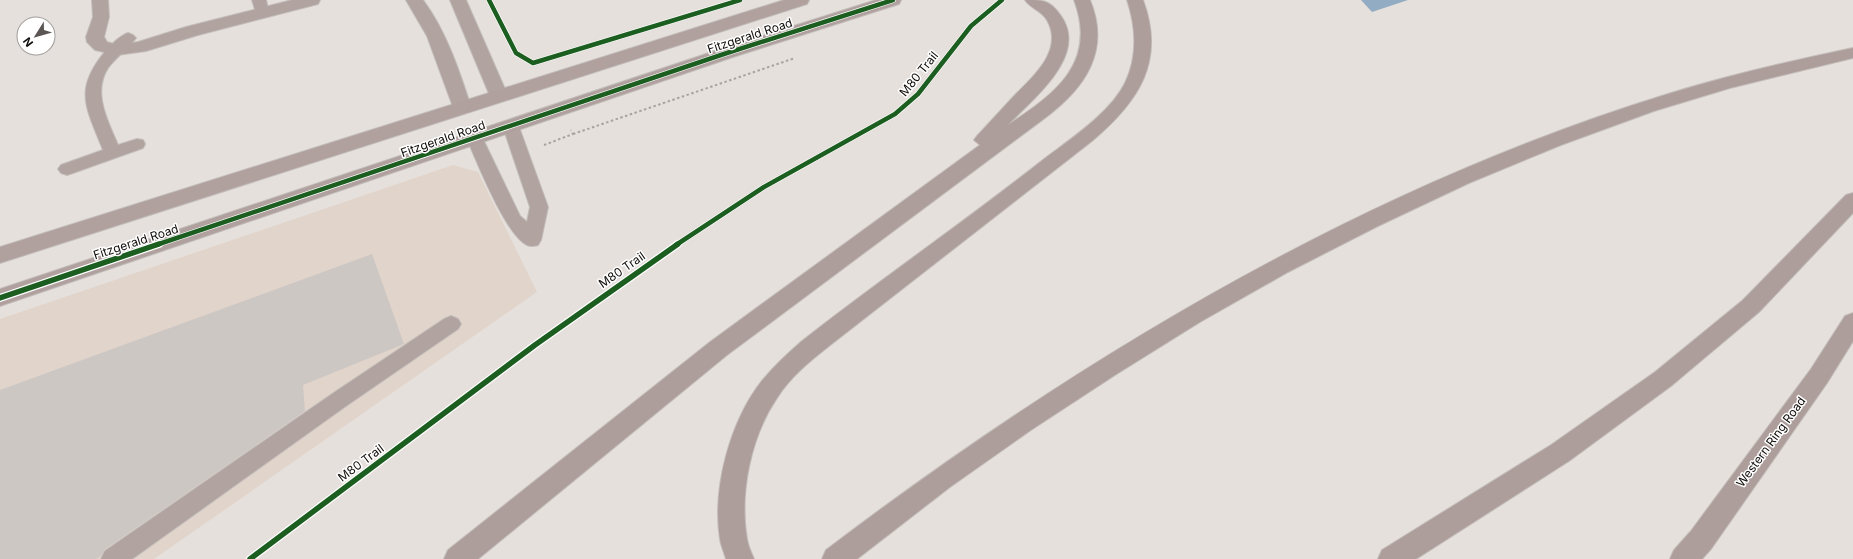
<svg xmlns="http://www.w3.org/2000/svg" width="1853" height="559" viewBox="0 0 1853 559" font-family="Inter,sans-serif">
<rect width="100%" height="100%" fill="#e6e0dc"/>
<path fill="#e1d4cb" d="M453,165L478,172L537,292L154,559H0V319Z"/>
<path fill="#91acc3" d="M1361,0H1408L1372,12Z"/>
<path fill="#cdc7c4" d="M372,254L404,344L303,385L305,411L104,550L101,556L96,559H0V390Z"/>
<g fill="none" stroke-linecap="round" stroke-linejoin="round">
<defs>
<path id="lane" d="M252,0H266L269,13L267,16H257Z
M128,33L133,35L136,38C128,49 116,57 108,68C92,93 108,121 118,145L137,139L143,140L145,144L143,148L73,173L67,175L61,173L58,169L61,165L103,150C87,109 73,91 104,53C110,46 119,36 128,33Z
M511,122L517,123L519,127L548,207L541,240L538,245C534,246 531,247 527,245C506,235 477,162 467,139L469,135L475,134L481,135L520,216L527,222L530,207L503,127L505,123Z
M451,316L458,319L461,324L458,329L346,406L132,559H101L105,551L332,394L444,319Z"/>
<path id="street" d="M92,0H108L109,17L104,37L107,42L117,45L138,42L186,27L292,0H320L318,4L198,35L146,51L117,55L95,50L87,42L86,37L93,17Z
M406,0H423C446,31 459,70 471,107L469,111L462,113L455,111L453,107L427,36Z
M450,0H466L508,96L506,100L499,102L492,100L490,96Z"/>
<path id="secondary" d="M784,0H809L807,4L0,263V247Z
M876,0H901L899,4L733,57L0,306V289L721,49Z"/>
<path id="highway" d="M1025,0C1043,0 1050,0 1061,16C1089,56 1032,99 1008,125C1055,94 1098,63 1074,0H1090C1111,51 1085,88 1045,118L727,355L478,559H444L448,550L710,342L980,145L974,140L977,136C990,122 1002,109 1015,95C1034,76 1064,50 1047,20C1042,11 1030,8 1025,0Z
M1127,0H1143C1166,62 1138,102 1092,141L829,346C810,361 790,377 777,398C751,436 739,493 747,539C748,546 751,552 754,559H726C724,552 721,546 720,539C712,489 730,422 761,382C773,367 787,354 802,341C880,280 961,224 1039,163C1067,141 1109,115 1125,83C1138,56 1136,27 1127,0Z
M1853,48V58L1730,88L1654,111L1561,145L1469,183L1378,226L1288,272L1200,322L1115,375L1031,430L950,487L857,559H822L826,550C1079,358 1362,188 1668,94C1729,75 1791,61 1853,48Z
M1853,193V213L1759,312L1671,386L1569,461L1416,559H1378L1382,550L1551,445L1655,372L1743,300L1846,195Z
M1853,313V341L1827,383L1711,549L1702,559H1670L1674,550L1691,531L1811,369L1845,316Z"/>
</defs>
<use href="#lane" stroke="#c3bebb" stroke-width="2"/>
<use href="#street" stroke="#c3bebb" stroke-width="2"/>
<use href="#secondary" stroke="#c3bebb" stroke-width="2"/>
<use href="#highway" stroke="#c3bebb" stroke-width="2"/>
<path stroke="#aaa1a0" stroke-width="2" stroke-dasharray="2.5 2.5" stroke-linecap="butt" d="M573,134L795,58
M544,145L573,134L571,130"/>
<use href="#lane" fill="#b1a3a0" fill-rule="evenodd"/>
<use href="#street" fill="#b1a3a0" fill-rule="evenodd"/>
<use href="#secondary" fill="#b0a19f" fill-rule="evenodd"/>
<use href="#highway" fill="#ae9e9b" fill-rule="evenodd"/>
<defs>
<path id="cycleway-far1" d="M489,0L516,53L533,63L740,0
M156,245L727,53L893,0
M676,245L764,187L895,114L918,94L971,26L1002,0"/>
<path id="cycleway" d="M0,298L159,244
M250,559L535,345L678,244"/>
</defs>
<use href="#cycleway-far1" stroke="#fff" stroke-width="6"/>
<use href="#cycleway" stroke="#fff" stroke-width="8"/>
<use href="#cycleway-far1" stroke="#1b5e20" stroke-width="4.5"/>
<use href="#cycleway" stroke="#1b5e20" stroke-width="5.5"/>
</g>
<g text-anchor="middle" stroke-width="3" stroke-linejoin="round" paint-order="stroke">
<g font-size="12" fill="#100c09" stroke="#fff">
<text transform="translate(750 36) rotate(-18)" y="4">Fitzgerald Road</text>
<text transform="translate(919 74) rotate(-51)" y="4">M80 Trail</text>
<text transform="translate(443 139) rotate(-19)" y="4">Fitzgerald Road</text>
<text transform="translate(136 242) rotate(-18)" y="4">Fitzgerald Road</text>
<text transform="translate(622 270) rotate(-35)" y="4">M80 Trail</text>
<text transform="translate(1771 442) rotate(-54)" y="4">Western Ring Road</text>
<text transform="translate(361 463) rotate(-37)" y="4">M80 Trail</text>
</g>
</g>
<g transform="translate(36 36) rotate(233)"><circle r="19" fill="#ffffff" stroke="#9f9e9d"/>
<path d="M0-3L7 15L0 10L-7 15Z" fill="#5b5653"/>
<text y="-6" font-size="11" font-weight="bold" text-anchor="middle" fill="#100c09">N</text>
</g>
</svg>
